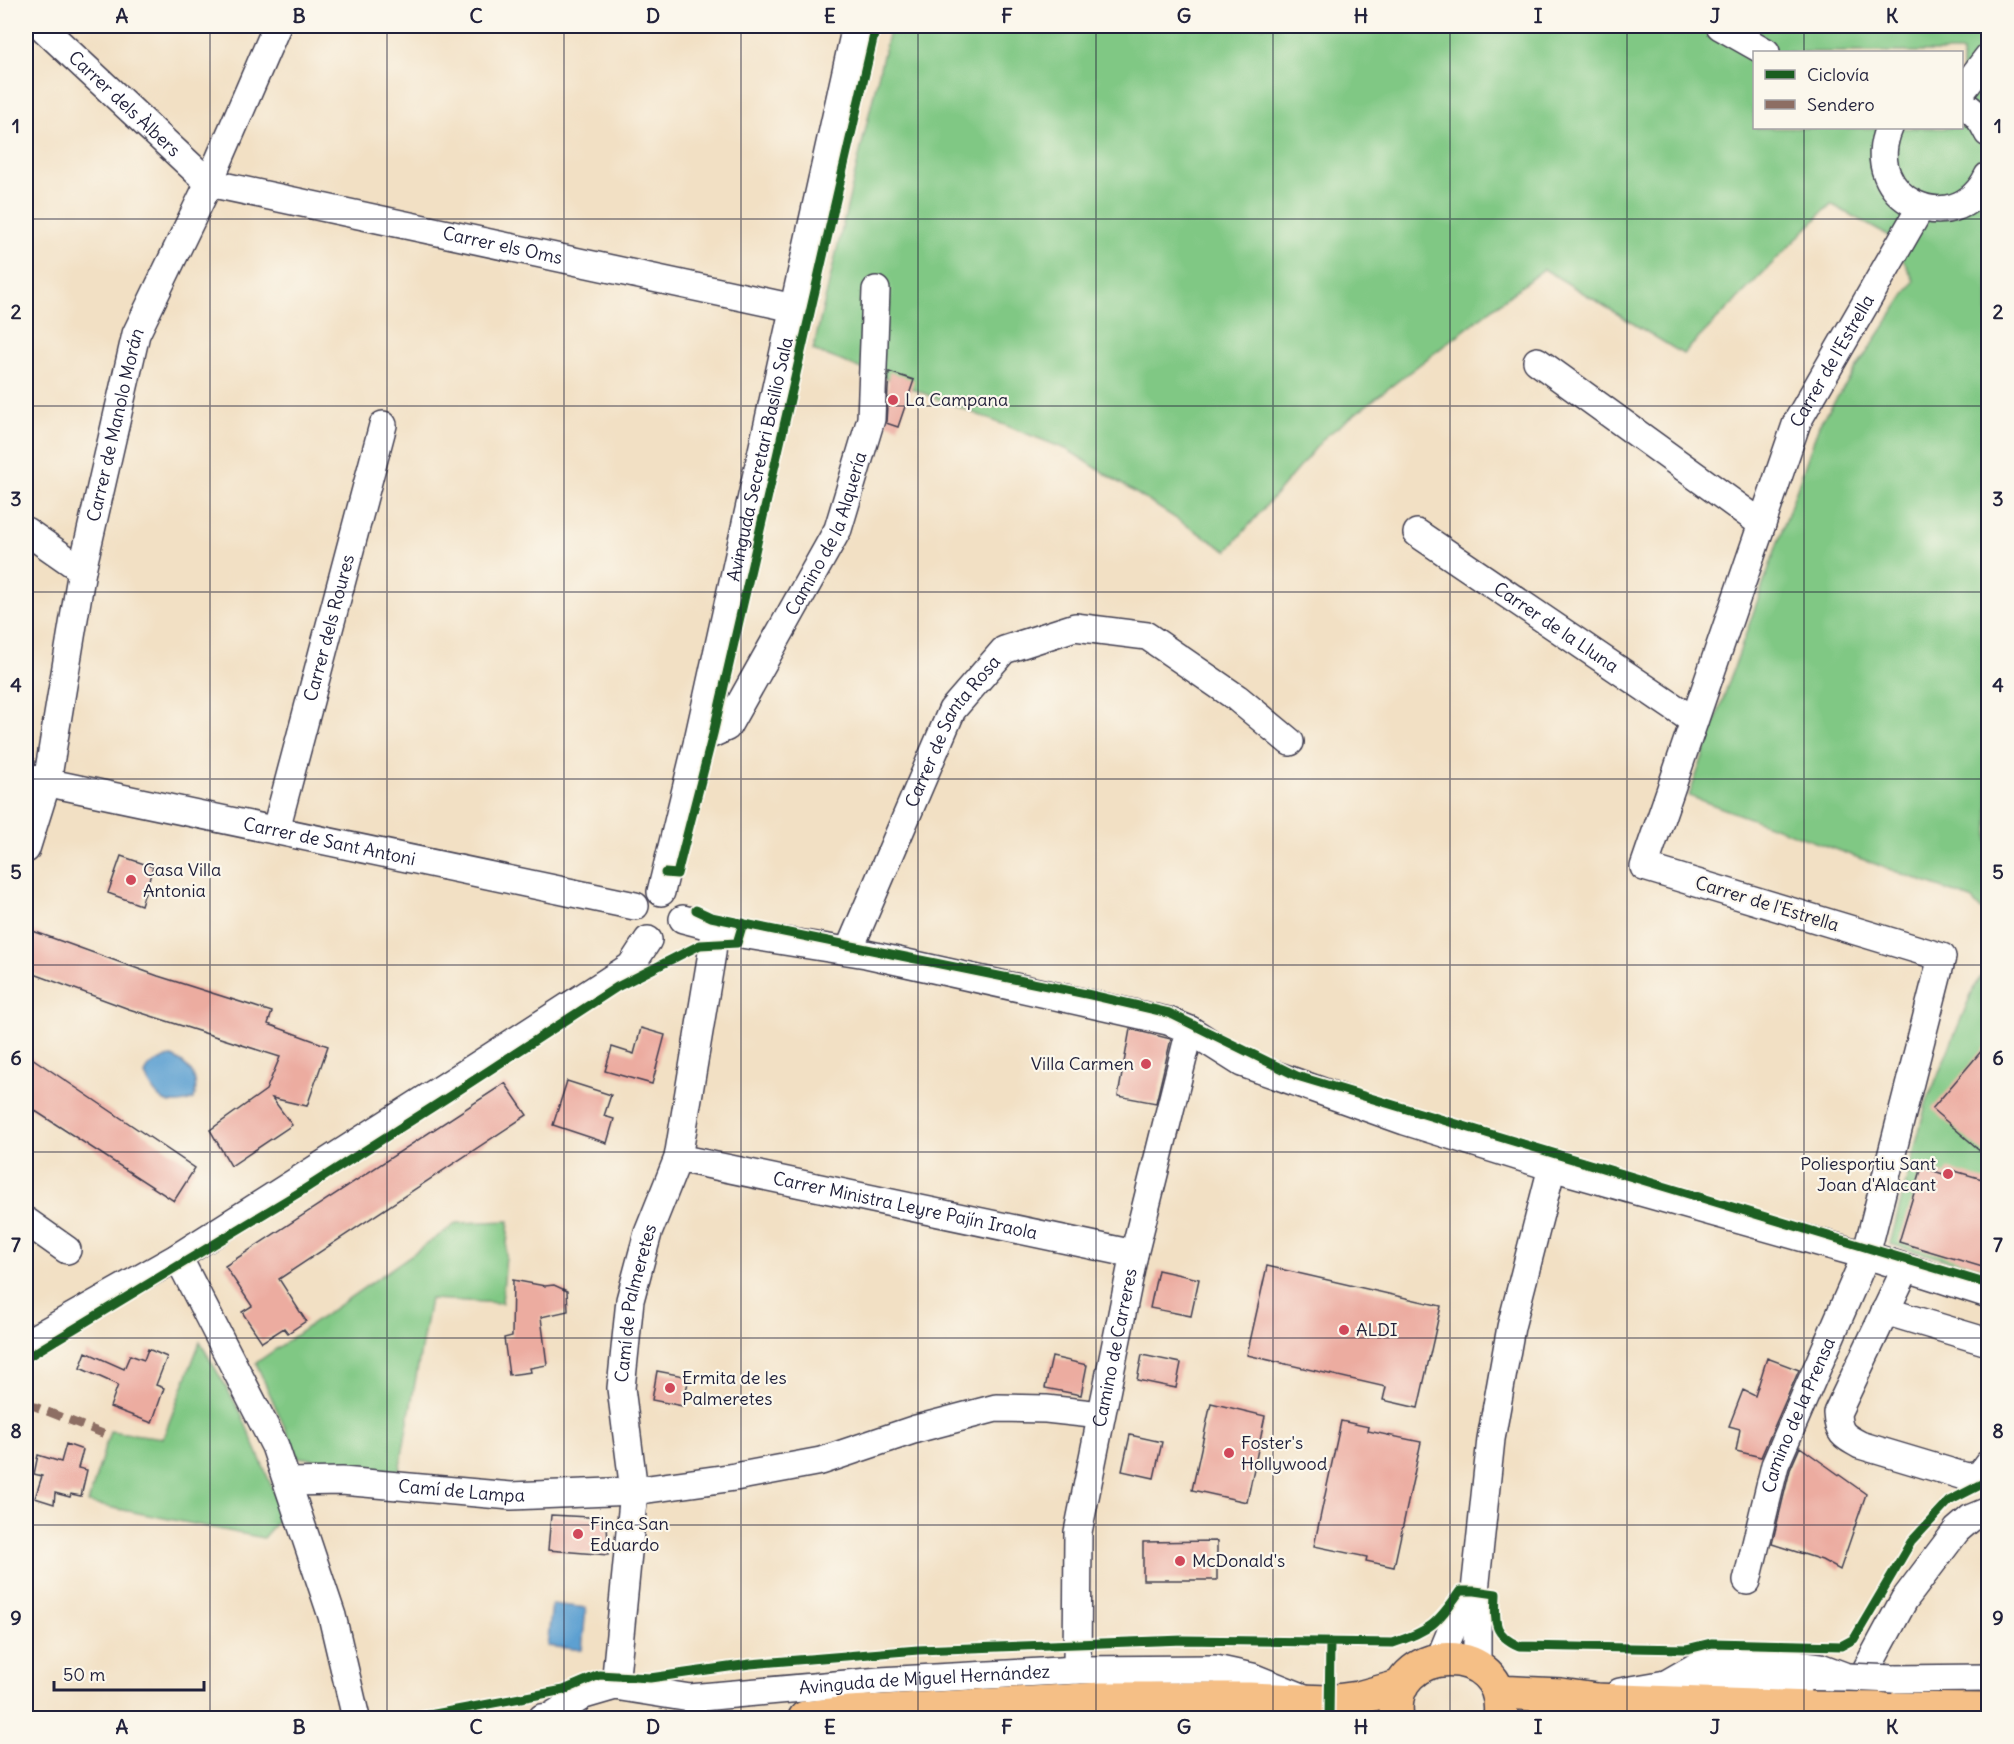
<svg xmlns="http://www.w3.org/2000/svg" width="2014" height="1744" viewBox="0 0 2014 1744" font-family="Delius,sans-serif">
<rect width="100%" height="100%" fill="#fbf7ec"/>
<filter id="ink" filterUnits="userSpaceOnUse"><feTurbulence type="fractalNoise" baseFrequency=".0167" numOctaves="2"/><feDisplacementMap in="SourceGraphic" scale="12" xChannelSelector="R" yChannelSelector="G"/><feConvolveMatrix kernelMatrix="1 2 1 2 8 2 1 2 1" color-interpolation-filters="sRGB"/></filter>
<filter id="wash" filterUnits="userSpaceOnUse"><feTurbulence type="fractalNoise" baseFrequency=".008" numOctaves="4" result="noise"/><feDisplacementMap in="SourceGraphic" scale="24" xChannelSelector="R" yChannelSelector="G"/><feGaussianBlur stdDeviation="1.35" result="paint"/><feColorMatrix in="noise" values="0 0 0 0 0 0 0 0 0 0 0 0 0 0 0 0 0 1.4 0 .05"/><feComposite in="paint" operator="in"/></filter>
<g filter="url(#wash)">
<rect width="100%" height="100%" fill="#f2e0c4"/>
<path fill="#80c884" stroke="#517560" stroke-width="1.5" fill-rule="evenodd" d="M890,26H1988V917L1971,899L1689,796L1819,425L1914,281L1892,238L1831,204L1683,354L1544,269L1325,437L1227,551L1068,450L813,350ZM1754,52H1962V128H1754Z
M1988,968V1272L1890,1244L1926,1104L1975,985Z
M509,1221L502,1303L430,1299L399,1472L298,1457L256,1363L457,1223Z
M200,1342L240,1411L274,1492L282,1516L263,1538L88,1503L110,1431L163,1438Z"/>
<path fill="#5da0d1" stroke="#406186" stroke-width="1.5" d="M172,1057C190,1065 200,1078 194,1099C167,1110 156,1100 145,1075L148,1067L164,1058Z
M552,1604L586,1608L582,1650L547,1646Z"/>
<g id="blocks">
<path fill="#ecaca0" d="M889,372L914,380L898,427L886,423Z
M121,856L153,867L141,905L108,893Z
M30,930L158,976L272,1012L268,1024L328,1046L307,1106L272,1098L292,1125L231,1166L210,1130L266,1090L280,1057L129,1009L26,971V943Z
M641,1028L665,1035L652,1084L605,1071L612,1047L634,1054Z
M1130,1029L1171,1039L1156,1103L1118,1096Z
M1989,1042V1158L1932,1109Z
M26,1054L195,1168L174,1201L26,1105Z
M567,1081L611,1095L604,1116L614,1119L607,1143L553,1125Z
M505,1083L527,1115L279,1279L306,1321L288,1333L284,1328L262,1342L242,1312L252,1306L225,1266Z
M1922,1167L1946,1175L1948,1169L1989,1181V1269L1899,1242Z
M1267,1266L1441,1306L1418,1408L1383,1400L1386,1387L1247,1355Z
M1158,1270L1199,1279L1191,1316L1150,1308Z
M513,1280L545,1286L554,1285L567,1291L568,1311L541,1317L547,1365L530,1368L531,1372L509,1375L504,1338L512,1336Z
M148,1349L167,1357L156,1385L164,1388L152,1423L110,1407L118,1385L80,1368L86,1352L124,1369L130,1355L144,1360Z
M1142,1355L1181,1363L1176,1388L1137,1380Z
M1052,1357L1087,1365L1081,1395L1045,1388Z
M1767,1358L1799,1370L1761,1457L1736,1451L1740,1429L1729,1426L1743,1390L1755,1396Z
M657,1371L689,1377L683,1406L652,1400Z
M1211,1403L1265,1416L1247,1502L1192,1490Z
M1341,1421L1369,1427L1368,1431L1421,1442L1394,1567L1366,1561L1367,1557L1314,1546Z
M1130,1435L1162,1442L1154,1478L1122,1471Z
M66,1444L83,1450L78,1468L87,1470L81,1496L71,1494L70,1497L55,1493L54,1504L35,1498L42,1476L34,1474L38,1455L61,1462Z
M1800,1447L1866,1494L1840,1570L1822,1560L1772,1544L1790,1470Z
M551,1515L607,1518L608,1555L548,1550Z
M1217,1541V1580H1143V1542Z"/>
</g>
</g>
<g filter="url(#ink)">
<use href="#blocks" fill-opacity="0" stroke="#413e50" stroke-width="1.5"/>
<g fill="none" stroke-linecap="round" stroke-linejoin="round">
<defs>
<g id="minor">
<path id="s1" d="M41,26L209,183L794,308"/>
<path d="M1720,26L1766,52"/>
<path d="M1962,91L1988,57"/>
<path d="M1962,104C1974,110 1982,120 1988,133"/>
<path d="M1889,128C1859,199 1955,244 1988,176"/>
<path d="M1537,361L1762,524"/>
<path d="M26,531L82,570"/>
<path id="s2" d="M1417,533L1694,721"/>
<path id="s3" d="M698,740L727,727L838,529L871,419L876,290"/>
<path id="s4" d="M26,778L635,906"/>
<path id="s5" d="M276,829L383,425"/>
<path id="s6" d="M26,849L47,782L82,570L136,334L209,183L277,26"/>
<path id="s7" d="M661,892L698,740L856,26"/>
<path d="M683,919L741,934L866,954L1168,1021L1190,1030L1242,1063L1405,1121L1552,1167L1879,1259L1988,1294"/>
<path id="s8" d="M849,950L952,710L1004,650L1075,627L1147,636L1237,698L1290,742"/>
<path id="s9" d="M678,1158L1134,1254"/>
<path d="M26,1221L67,1250"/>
<path d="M178,1257L275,1446L332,1616L356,1718"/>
<path d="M1906,1268L1837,1413C1838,1433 1843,1436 1860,1445L1967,1477L1980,1475L1988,1464"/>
<path d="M1885,1311L1988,1342"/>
<path d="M26,1343L178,1257L446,1086L631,966L648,940"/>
<path id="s10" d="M288,1482L342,1481L511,1496L634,1491L735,1477L821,1461L916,1429L996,1408L1046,1409L1101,1415"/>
<path id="s11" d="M1747,1581L1775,1465L1866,1255L1942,957L1644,867L1797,422L1921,207"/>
<path d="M1440,1658L1457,1617L1475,1591"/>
<path d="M1477,1666V1609L1475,1591L1491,1439L1511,1327L1552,1167"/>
<path id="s12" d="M1077,1670L1078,1532L1134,1254L1190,1030"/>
<path d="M1893,1679L1988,1678"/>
<path d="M1666,1684L1699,1665L1729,1661L1778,1662L1820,1667L1847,1677"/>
<path id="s13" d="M615,1686L634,1491L621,1388L630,1300L648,1233L678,1158L712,953L714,929"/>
<path d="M1620,1692L1666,1684L1795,1687L1814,1685L1848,1677"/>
<path d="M1852,1696L1904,1600L1957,1530L1971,1518L1988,1511"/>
<path id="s14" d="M542,1718L550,1717L584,1695L615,1686L690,1698L880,1681L1077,1670L1215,1669L1252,1677L1302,1697"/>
</g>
<path id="major" d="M1498,1692L1561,1695L1596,1700L1810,1708
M1879,1709L1988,1710
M805,1718L850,1713L1102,1699H1249L1328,1702L1358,1698L1402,1686
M1397,1718C1385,1642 1510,1638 1500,1718"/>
</defs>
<use href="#minor" stroke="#413e50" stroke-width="30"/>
<use href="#major" stroke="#413e50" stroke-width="36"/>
<use href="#minor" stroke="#fff" stroke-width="27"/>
<use href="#major" stroke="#f5bf86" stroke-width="33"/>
<defs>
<path id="minor-bridge" d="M1848,1677L1893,1679"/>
<path id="major-bridge" d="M1810,1708L1879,1709"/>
</defs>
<use href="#minor-bridge" stroke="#413e50" stroke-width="30" stroke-linecap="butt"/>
<use href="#major-bridge" stroke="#413e50" stroke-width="36" stroke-linecap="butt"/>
<use href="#minor-bridge" stroke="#fff" stroke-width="27"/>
<use href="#major-bridge" stroke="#f5bf86" stroke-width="33"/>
<path stroke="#8d6e63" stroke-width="8" stroke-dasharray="15 8" stroke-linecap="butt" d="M26,1403L104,1434"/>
<defs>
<path id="cycleway" d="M665,873L677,874L713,734L876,26
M696,910L711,917L1091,995L1169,1013L1297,1076L1988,1284
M26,1358L300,1192L456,1092L617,987L700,945L737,943L743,923
M413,1718L564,1690L599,1675L650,1678L750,1664L918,1650L1183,1640L1393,1643C1430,1631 1438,1623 1460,1591H1475L1496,1594C1495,1621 1492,1634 1519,1646L1687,1649L1712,1643L1841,1646L1854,1639L1911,1542L1949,1501L1988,1481
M1329,1718L1330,1642"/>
</defs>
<use href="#cycleway" stroke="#fbf7ec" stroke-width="13"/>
<use href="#cycleway" stroke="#1b5e20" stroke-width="9"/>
</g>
</g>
<path fill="none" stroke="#22223b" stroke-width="1.5" stroke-opacity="0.55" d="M210,26V1718M387,26V1718M564,26V1718M741,26V1718M918,26V1718M1096,26V1718M1273,26V1718M1450,26V1718M1627,26V1718M1804,26V52M1804,128V1718M26,219H1988M26,406H1988M26,592H1988M26,779H1988M26,965H1988M26,1152H1988M26,1338H1988M26,1525H1988"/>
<g fill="#d1495b" stroke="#fbf7ec" stroke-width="2">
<circle cx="893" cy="400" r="6"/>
<circle cx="131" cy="880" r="6"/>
<circle cx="1146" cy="1064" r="6"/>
<circle cx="1948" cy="1174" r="6"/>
<circle cx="1344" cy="1330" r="6"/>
<circle cx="670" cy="1388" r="6"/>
<circle cx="1229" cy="1453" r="6"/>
<circle cx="578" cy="1534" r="6"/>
<circle cx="1180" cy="1561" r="6"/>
</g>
<g text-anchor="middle" stroke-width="4.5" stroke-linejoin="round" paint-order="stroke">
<g font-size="18" fill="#22223b" stroke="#fbf7ec">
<text dy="6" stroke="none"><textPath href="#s1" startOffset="114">Carrer dels Àlbers</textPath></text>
<text dy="6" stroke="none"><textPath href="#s1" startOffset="530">Carrer els Oms</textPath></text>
<text dy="6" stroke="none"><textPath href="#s11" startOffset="1508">Carrer de l'Estrella</textPath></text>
<text dy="6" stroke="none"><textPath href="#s6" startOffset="434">Carrer de Manolo Morán</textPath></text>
<text dy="6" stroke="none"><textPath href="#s7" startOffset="444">Avinguda Secretari Basilio Sala</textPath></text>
<text dy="6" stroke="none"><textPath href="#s3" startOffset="250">Camino de la Alquería</textPath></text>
<text dy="6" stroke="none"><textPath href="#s5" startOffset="208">Carrer dels Roures</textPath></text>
<text dy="6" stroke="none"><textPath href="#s2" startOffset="168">Carrer de la Lluna</textPath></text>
<text dy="6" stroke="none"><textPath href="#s8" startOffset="243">Carrer de Santa Rosa</textPath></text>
<text dy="6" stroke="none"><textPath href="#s4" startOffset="310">Carrer de Sant Antoni</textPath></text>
<text transform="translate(1767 904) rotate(17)" y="6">Carrer de l'Estrella</text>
<text dy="6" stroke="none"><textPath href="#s9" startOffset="232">Carrer Ministra Leyre Pajín Iraola</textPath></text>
<text dy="6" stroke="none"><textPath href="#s13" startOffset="386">Camí de Palmeretes</textPath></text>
<text dy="6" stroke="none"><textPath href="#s12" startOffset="326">Camino de Carreres</textPath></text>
<text dy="6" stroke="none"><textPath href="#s11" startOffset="174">Camino de la Prensa</textPath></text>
<text dy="6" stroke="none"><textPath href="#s10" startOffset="174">Camí de Lampa</textPath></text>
<text dy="6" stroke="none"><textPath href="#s14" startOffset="392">Avinguda de Miguel Hernández</textPath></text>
</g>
<g font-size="18" fill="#22223b" stroke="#fbf7ec" text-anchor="start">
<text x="905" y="406">La Campana</text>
<text x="143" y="876">Casa Villa<tspan x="143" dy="21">Antonia</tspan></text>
<text x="1134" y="1070" text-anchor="end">Villa Carmen</text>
<text x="1936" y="1170" text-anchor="end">Poliesportiu Sant<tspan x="1936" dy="21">Joan d'Alacant</tspan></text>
<text x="1356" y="1336">ALDI</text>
<text x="682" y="1384">Ermita de les<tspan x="682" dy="21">Palmeretes</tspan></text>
<text x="1241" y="1449">Foster's<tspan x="1241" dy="21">Hollywood</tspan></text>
<text x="590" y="1530">Finca San<tspan x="590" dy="21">Eduardo</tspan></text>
<text x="1192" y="1567">McDonald's</text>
</g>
</g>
<rect width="2014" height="1744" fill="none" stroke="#fbf7ec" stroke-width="66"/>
<rect x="1753" y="51" width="210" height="78" fill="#fbf7ec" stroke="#a4a2a5" stroke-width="1.5"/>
<rect x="1765" y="70" width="30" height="9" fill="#1b5e20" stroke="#a4a2a5" stroke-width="1.5"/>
<text x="1807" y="81" font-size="18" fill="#22223b">Ciclovía</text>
<rect x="1765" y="100" width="30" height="9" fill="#8d6e63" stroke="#a4a2a5" stroke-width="1.5"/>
<text x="1807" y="111" font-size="18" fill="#22223b">Sendero</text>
<path d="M54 1681v9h150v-9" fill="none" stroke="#22223b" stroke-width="3"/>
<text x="63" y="1681" font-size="18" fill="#22223b" stroke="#fbf7ec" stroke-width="4.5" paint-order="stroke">50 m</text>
<rect x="33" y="33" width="1948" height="1678" fill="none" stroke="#22223b" stroke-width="2"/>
<g font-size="20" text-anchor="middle" font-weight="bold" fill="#22223b">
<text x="122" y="23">A</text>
<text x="299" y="23">B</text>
<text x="476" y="23">C</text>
<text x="653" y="23">D</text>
<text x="830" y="23">E</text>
<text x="1007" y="23">F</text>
<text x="1184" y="23">G</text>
<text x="1361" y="23">H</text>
<text x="1538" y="23">I</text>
<text x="1715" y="23">J</text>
<text x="1892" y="23">K</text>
<text x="16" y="133">1</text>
<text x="1998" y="133">1</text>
<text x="16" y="319">2</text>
<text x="1998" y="319">2</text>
<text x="16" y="506">3</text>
<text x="1998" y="506">3</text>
<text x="16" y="692">4</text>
<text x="1998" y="692">4</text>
<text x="16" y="879">5</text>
<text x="1998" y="879">5</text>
<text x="16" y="1065">6</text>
<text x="1998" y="1065">6</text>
<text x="16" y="1252">7</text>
<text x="1998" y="1252">7</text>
<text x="16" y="1438">8</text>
<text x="1998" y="1438">8</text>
<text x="16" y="1625">9</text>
<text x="1998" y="1625">9</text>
<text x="122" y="1734">A</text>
<text x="299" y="1734">B</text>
<text x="476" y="1734">C</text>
<text x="653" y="1734">D</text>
<text x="830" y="1734">E</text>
<text x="1007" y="1734">F</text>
<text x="1184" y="1734">G</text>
<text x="1361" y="1734">H</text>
<text x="1538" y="1734">I</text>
<text x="1715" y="1734">J</text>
<text x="1892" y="1734">K</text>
</g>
</svg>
